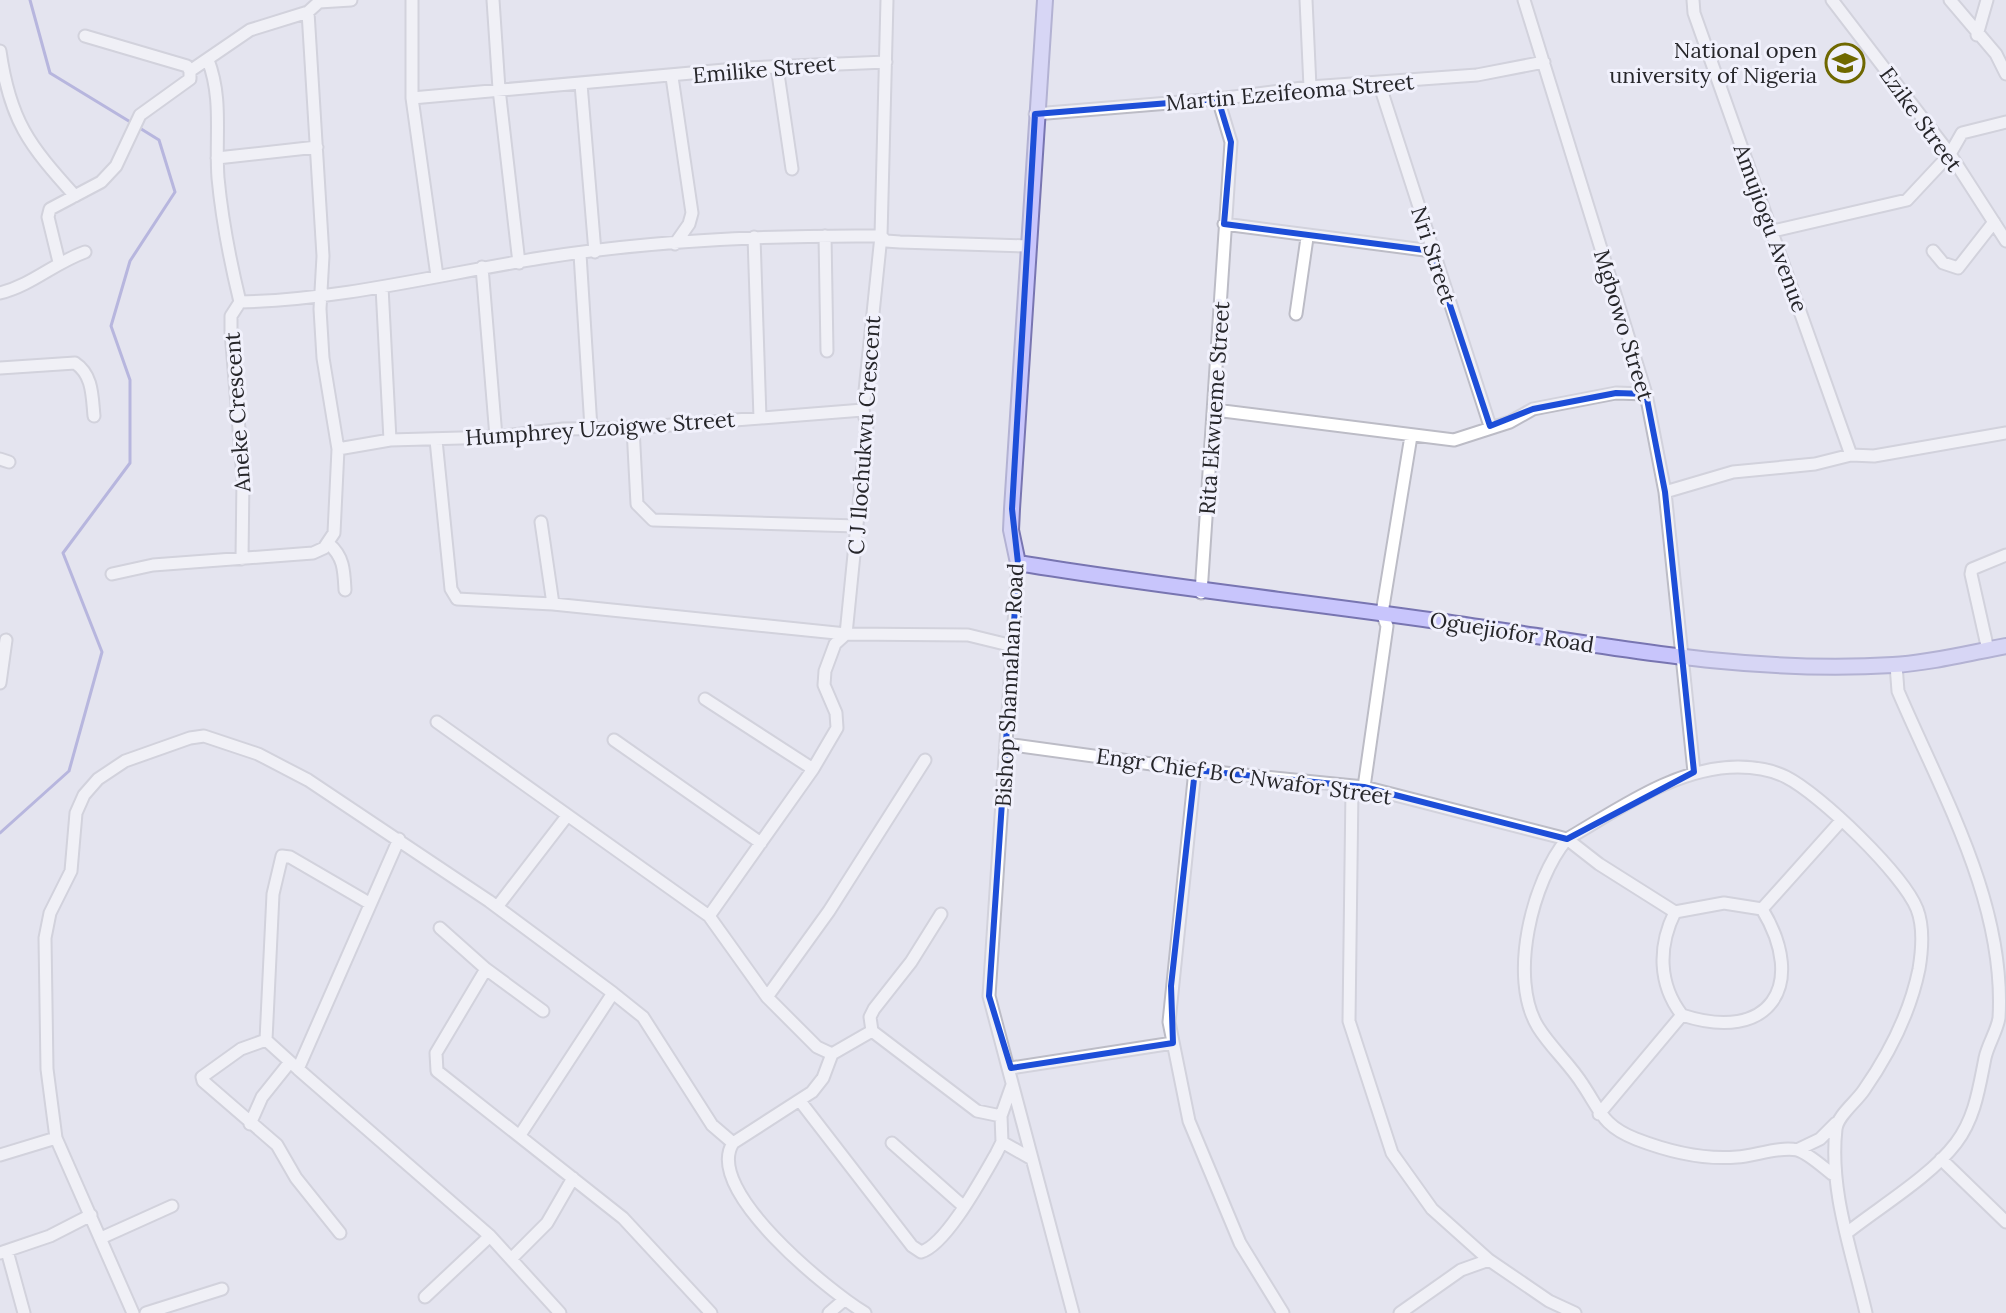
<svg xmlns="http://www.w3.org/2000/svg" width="2006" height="1313" viewBox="0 0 2006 1313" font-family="Lora,serif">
<rect width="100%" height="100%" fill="#e4e4ef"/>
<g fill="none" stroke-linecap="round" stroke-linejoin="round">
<path stroke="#827ec9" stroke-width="3" d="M30,0L50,73L132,123
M0,833L69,771L102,652L63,553L130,463V380L111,326L130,261L175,192L159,140L138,127"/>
<defs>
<path id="minor" d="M412,0V98L437,276
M493,0L499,89L519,263
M1306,0L1310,87
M1524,0L1646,394L1665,492L1694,772
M1693,0L1694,13L1851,455
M1832,0L1950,154L2006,241
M1950,0L1996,54L2006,74
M1977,35L1987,0
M85,36L187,66L190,71
M0,51C10,121 29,145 75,196
M208,60C223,99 215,137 218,178C222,220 230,261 240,302
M777,67L792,169
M672,77L692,213L689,224L675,244
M1379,83L1490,426
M581,84L595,252
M412,98L747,68L886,62
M1035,114L1218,99L1310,87L1477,75L1544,62
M217,158L317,147
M1224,224L1432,251
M1773,231L1907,200L1950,154L1962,133L2006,122
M825,236L827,351
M754,237L760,418
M1933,251L1943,263L1958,268L1994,222
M580,254L591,428
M59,262L48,217L50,209L101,182L116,166L140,115L190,79V71L250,30L308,12L319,2L351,0
M482,267L496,437
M382,287L390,440
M0,293C32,285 54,263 85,252
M240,302C341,300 441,274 541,258C653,240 768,235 881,236L886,241L900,242L1028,246
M240,302L231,316V332L243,478L242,559
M1296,314L1307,238
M0,368L75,363C93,375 92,396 94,416
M1215,410L1454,440L1510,422L1533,409L1616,393L1646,394
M633,428L637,504L653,520L857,526
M436,440L451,589L457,599L553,604L846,634L968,635L1013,646
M338,449L390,440L496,437L563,429L633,428L863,410
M0,459L9,462
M1665,492L1733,472L1815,464L1851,455L1874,456L2006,433
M541,522L553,604
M329,544C344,557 344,571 345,590
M1018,563L989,996L1073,1313
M112,574L153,565L313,553L324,548L334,533L338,449L323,358L320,309L323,256L308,12
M1201,593L1231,142L1218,99
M846,634L867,425L863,410L881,236L887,0
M1988,650L1971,574L1972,569L2006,555
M0,683L6,640
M705,699L813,769
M437,722L709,916L767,997L817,1047L832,1054
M614,740L761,843
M1006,744L1195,770L1364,787L1567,839L1599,864L1675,912L1724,903L1762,909L1840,822
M1195,770L1169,1022L1189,1121L1240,1243L1283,1313
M1364,787L1387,626L1382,613L1411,436
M1352,788L1349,1021L1392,1153L1432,1209L1489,1260L1549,1301L1575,1313
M399,839L298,1069L490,1236L560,1313
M497,907L567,816
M1675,912C1658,946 1658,984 1682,1015C1770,1044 1808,985 1762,909
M941,914L911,962L874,1009L870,1017L872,1031L977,1111L1001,1116
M709,916L813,769L837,728L836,713L824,685L825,671L835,644L846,634
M440,928L486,969L543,1011
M486,969L436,1053L437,1071L623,1218L711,1313
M767,997L829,911L925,760
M266,1040L241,1049L202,1077L203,1081L277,1145L296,1178L340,1233
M1011,1068L1173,1043
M298,1069L266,1040L273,894L282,856L290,857L369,903
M800,1101L912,1246L921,1252C946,1245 982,1178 996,1154L1002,1142L1001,1116L1012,1085
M1599,1114L1682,1015
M250,1124L262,1097L290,1062
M520,1135L613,993
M1002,1142L1032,1159
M892,1143L962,1205
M1797,1150L1820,1139L1836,1123
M0,1155L56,1138
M1941,1159L2006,1222
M1832,1174C1823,1167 1808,1153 1797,1150C1781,1146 1754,1156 1737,1157C1704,1160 1667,1151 1636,1139C1603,1126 1601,1112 1583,1085C1570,1064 1551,1048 1538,1027C1508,978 1532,881 1567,839C1619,809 1676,767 1738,767C1754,767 1772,770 1786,777C1820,794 1903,874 1917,909C1924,927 1922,951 1919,969C1910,1013 1889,1054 1864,1090C1856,1102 1838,1115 1836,1129C1829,1191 1852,1252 1866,1313
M1848,1232C1881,1206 1931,1176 1956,1143C1975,1118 1979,1088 1985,1058C1988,1044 1997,1031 1999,1018C2006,903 1941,792 1898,691L1896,665
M101,1238L172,1206
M7,1251L24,1313
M0,1253L50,1236L91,1215
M511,1259L547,1223L573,1178
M425,1297L490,1236
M133,1313L56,1138L47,1069L45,938L50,913L71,871L76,813L84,795L98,779L125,761L190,738L204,736L258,754L308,780L489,901L613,993L643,1017L712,1125L733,1143
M146,1313L222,1289
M829,1313L844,1300
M865,1313C829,1291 703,1190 733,1143L812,1092L823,1078L832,1054L872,1031
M1400,1313L1461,1270L1489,1260"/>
<path id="major" d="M1045,0L1012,509L1011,530L1018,563C1157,586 1297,601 1437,621C1588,642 1739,675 1893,665C1930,663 1969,653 2006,646"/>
</defs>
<use href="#minor" stroke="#bcbcc6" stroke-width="15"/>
<use href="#major" stroke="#7875b1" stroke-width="18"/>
<use href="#minor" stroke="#fff" stroke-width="11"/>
<use href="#major" stroke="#c8c5fc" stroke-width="14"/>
</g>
<path d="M0 0H2006V1313H0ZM1218,99L1231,142L1224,224L1432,251L1490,426L1533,409L1616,393L1646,394L1665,492L1694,772L1567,839L1364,787L1195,770L1171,986L1173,1043L1011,1068L989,996L1018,563L1012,509L1035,114Z" fill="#e4e4ef" fill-opacity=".55" fill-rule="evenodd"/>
<path fill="none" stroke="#1d4ed8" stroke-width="6" stroke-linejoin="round" d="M1218,99L1231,142L1224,224L1432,251L1490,426L1533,409L1616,393L1646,394L1665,492L1694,772L1567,839L1364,787L1195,770L1171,986L1173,1043L1011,1068L989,996L1018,563L1012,509L1035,114Z"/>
<defs>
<symbol id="school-ring" viewBox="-11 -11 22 22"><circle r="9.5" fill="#f1f1fc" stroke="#6f6800" stroke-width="1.5"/><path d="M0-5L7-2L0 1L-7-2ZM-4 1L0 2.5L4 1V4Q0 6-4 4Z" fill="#6f6800"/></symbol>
</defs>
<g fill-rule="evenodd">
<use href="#school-ring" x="1823" y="41" width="44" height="44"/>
</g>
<g text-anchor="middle" stroke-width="6" stroke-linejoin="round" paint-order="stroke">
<g font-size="22" fill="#26262a" stroke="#f1f1fc" text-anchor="end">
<text x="1817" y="58">National open<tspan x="1817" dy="25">university of Nigeria</tspan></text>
</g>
<g font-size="22" fill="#26262a" stroke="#f1f1fc">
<text transform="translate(764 69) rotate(-5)" y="8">Emilike Street</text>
<text transform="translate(1290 92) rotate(-5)" y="8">Martin Ezeifeoma Street</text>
<text transform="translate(1921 119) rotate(54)" y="8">Ezike Street</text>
<text transform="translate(1771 228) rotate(70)" y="8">Amujiogu Avenue</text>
<text transform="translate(1434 255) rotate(72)" y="8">Nri Street</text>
<text transform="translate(1624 325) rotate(73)" y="8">Mgbowo Street</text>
<text transform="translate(1214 408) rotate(-86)" y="8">Rita Ekwueme Street</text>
<text transform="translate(237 412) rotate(-94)" y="8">Aneke Crescent</text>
<text transform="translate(600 428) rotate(-4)" y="8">Humphrey Uzoigwe Street</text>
<text transform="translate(864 435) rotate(-86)" y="8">C J Ilochukwu Crescent</text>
<text transform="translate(1512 632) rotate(9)" y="8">Oguejiofor Road</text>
<text transform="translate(1009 685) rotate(-87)" y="8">Bishop Shannahan Road</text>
<text transform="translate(1244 776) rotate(8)" y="8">Engr Chief B C Nwafor Street</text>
</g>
</g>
</svg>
